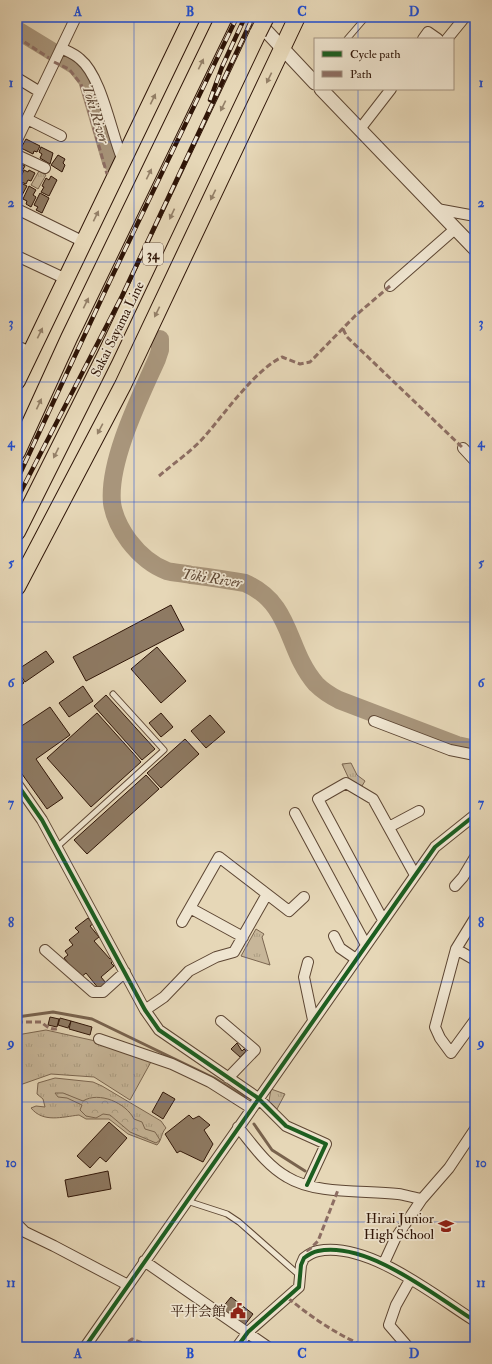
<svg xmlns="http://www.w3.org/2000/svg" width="492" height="1364" viewBox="0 0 492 1364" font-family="'IM FELL Double Pica','Noto Serif JP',serif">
<defs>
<pattern id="grass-tufts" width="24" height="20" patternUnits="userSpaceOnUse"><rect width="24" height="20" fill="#c7b699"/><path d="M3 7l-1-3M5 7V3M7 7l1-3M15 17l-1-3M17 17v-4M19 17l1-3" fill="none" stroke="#ab9c82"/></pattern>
<pattern id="forest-crowns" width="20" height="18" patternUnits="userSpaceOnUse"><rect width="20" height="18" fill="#c7b699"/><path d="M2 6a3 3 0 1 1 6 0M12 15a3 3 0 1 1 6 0" fill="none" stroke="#ab9c82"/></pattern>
</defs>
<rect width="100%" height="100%" fill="#e6d7b7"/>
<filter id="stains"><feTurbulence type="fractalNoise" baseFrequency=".005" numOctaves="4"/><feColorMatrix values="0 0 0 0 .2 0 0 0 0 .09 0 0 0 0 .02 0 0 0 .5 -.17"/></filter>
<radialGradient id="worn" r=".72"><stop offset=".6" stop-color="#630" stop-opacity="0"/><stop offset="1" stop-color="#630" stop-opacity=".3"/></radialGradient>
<path fill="url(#grass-tufts)" stroke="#7b6650" d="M39,171L46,175L38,189L31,185Z
M351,763L357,775L365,781L362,786L349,779L342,764Z
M256,929L264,934L262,937L270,965L241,956Z
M46,1030L100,1042L152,1060L130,1100L94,1077L51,1074L17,1086V1035Z
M55,1078L93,1082L102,1086L161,1121L166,1128C161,1133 162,1140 157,1145L128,1134L109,1119H86L79,1115C62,1117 43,1123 31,1108L36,1106L45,1107L43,1099L37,1094L38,1083Z
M271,1089L285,1094L277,1109L269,1101Z"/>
<path fill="url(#forest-crowns)" stroke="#7b6650" d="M55,1093H63L83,1101C99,1091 126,1103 134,1119L142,1122L145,1129L155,1132L160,1140L156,1143L130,1132L110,1115L103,1114L96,1118L86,1116L80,1110L82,1105L67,1098L58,1097Z"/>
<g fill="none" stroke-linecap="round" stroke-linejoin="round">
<path stroke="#78624d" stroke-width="3" d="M17,1017L53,1012L92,1019L214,1078L246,1098
M254,1124L272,1150L305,1171"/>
<path stroke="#a8957b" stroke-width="18" d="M17,30L76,66L87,80L111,162
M160,339V350L157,359C140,397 108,461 112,503C114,517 121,530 129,541C139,554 151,565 167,571C174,573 183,573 191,575C209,577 227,580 245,583C293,604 286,650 316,684C323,691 331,696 339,700L457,745L475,749"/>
</g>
<path fill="#8e7a63" stroke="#2f1507" d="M26,139L40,146L37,152L34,151L33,154L21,148Z
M41,147L53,153L50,164L40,158L42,154L39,152Z
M58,155L65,159L63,163L65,165L62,172L51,165Z
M17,162L25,166L17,180Z
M24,170L28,172L29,170L35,173L31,181L28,180L26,184L19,181Z
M51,176L57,180L49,196L41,192L44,187L42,186L46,178L49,180Z
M17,181L27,186L20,199L17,198Z
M29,186L36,190L33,195L36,197L31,207L26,204L27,201L23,199Z
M40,193L49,198L42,213L36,210L38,207L34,205Z
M171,605L184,630L86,681L73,657Z
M157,647L186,681L161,703L131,669Z
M46,651L54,662L25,682L17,670Z
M17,673L24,683L17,687Z
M83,686L93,701L69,717L59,703Z
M106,695L155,749L142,760L94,706Z
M50,707L70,735L36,759L63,798L47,809L17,767V729Z
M97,713L141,762L91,807L47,758Z
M161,713L173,727L161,737L149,723Z
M210,715L225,732L206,748L191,731Z
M185,739L199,754L161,788L147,773Z
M146,775L159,789L87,854L74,840Z
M88,918L93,924L90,926L99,937L94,941L110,959L111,958L113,961L111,963L114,966L101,977L106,983L99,989L86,973L80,978L64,958L68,955L65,951L73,945L69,940L79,932L75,928Z
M50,1017L59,1019L57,1027L48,1025Z
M60,1018L71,1021L68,1028L58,1025Z
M71,1021L92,1027L90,1035L69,1029Z
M237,1043L242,1051L244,1049L246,1051L240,1057L231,1049Z
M163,1092L175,1099L163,1119L152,1112Z
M189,1115L193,1119L199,1116L210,1125L204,1130L213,1144L203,1162L180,1151L177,1153L165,1134Z
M109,1122L127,1138L106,1162L100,1157L90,1168L77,1156Z
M108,1171L111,1189L68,1197L65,1180Z
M231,1297L253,1314L244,1326L222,1308Z"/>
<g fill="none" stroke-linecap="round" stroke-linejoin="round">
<defs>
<path id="service" d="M347,39L366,17
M57,847L164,750L113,694
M187,1201L227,1214L239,1222L299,1275"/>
<path id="minor" d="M423,39L428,32L438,39
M447,39L465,17
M61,48C67,51 75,54 80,59C102,77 111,133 123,161
M17,78L40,92
M27,119L61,136
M360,129L391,89
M17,140L76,17
M17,155L45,168
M17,209L84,242
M437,209L475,216
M17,256L66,279
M390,286L455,229
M17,346L30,352
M463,448L475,461
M374,721L450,750L475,755
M17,784L42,820L145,1010L159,1030L258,1098L286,1126L326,1144L307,1185
M295,813L366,945
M389,827L419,811
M455,886L463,877L475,857
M475,918L456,949L435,1027L440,1038L451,1053L475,1020
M383,920L318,799L346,783L373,799L415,875
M182,922L190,908
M334,936L340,948L356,959
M243,937L190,908L219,857L289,911L304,897
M456,949L475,960
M45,950L93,992H103L125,972
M308,962L304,977L313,1020
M145,1010L164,997L189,971L216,957L234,952L267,894
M221,1021L255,1050L228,1078
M99,1039L172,1064L210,1082L251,1108
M238,1127C253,1145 266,1165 287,1177C316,1195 365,1190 398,1194C406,1195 414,1198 422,1199
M17,1224L25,1232L54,1246L128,1285
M144,1261L268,1347
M384,1263L395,1239L422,1199L449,1168L475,1129
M85,1347L435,847L475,815
M237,1347L248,1332L299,1287L301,1265L304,1258C308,1255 313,1252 318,1251C368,1241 435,1296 475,1321
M408,1347L389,1325L396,1305L410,1280"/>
<path id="tertiary" d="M253,17L315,83
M321,89L475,249"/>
<path id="primary" d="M17,381L192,17
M17,452L69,338L224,17
M17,532L105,356L258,33
M17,587L123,385L297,17"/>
</defs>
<use href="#service" stroke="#5d4633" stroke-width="7"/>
<use href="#minor" stroke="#5d4633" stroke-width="12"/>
<use href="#tertiary" stroke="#5d4633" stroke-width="15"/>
<use href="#primary" stroke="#2f1507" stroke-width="18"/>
<use href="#service" stroke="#efe5d0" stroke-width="5"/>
<use href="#minor" stroke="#efe5d0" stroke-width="10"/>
<use href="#tertiary" stroke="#efe5d0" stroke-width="13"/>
<use href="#primary" stroke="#e6d7b7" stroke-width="16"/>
<defs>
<path id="rail" d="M210,100L222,67L245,17
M17,480L107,287L237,17
M17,499L122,296L253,17"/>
</defs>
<use href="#rail" stroke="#2f1507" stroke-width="4.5"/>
<use href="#rail" stroke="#efe5d0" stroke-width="3" stroke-dasharray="9" stroke-linecap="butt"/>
<defs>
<path id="primary-bridge" d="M258,33L266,17"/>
</defs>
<use href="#primary-bridge" stroke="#2f1507" stroke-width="18" stroke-linecap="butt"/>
<use href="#primary-bridge" stroke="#e6d7b7" stroke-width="16"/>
<path stroke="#8d6e63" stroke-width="3" stroke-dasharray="6 3" stroke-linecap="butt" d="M17,37L49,58
M54,62L69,69L81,84L107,174
M343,329L347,337L463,448
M159,476C174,463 192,451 205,436C226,412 254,371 282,357L300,364L310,362L355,316L390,286
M17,1022H41C47,1027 52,1031 59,1028
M307,1252L318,1241L338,1190
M288,1298C312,1318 338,1335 366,1347
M121,1347L132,1339L153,1347"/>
<defs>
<path id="cycleway" d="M17,784L42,820L145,1010L159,1030L258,1098L286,1126L326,1144L307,1185
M85,1347L435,847L475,815
M237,1347L248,1332L299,1287L301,1265L304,1258C308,1255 313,1252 318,1251C368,1241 435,1296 475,1321"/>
</defs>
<use href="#cycleway" stroke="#efe5d0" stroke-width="6"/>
<use href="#cycleway" stroke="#1b5e20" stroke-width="4"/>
</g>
<defs><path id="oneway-solid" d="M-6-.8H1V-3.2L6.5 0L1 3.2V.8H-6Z"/></defs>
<g fill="#948068">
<use href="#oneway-solid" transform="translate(201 64) rotate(-64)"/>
<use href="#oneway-solid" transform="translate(269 78) rotate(116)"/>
<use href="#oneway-solid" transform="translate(153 99) rotate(-64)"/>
<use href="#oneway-solid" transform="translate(223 106) rotate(116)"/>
<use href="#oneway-solid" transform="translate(149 174) rotate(-64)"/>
<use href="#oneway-solid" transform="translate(213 195) rotate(116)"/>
<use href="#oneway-solid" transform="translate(172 214) rotate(115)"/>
<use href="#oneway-solid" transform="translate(96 216) rotate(-64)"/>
<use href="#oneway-solid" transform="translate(86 303) rotate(-64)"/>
<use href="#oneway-solid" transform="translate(157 312) rotate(116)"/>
<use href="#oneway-solid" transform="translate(40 333) rotate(-64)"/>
<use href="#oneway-solid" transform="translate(39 404) rotate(-65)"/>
<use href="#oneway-solid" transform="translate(100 429) rotate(118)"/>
<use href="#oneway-solid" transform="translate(56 453) rotate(116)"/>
</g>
<path fill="none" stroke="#1d4ed8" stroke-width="1" stroke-opacity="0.55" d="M134,17V1347M246,17V1347M358,17V39M358,89V1347M17,142H475M17,262H475M17,382H475M17,502H475M17,622H475M17,742H475M17,862H475M17,982H475M17,1102H475M17,1222H475"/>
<defs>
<symbol id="school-bare" viewBox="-9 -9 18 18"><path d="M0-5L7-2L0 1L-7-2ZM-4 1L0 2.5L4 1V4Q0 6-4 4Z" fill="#8f2418" stroke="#efe5d0" stroke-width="2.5" paint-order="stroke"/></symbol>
<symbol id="civic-bare" viewBox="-9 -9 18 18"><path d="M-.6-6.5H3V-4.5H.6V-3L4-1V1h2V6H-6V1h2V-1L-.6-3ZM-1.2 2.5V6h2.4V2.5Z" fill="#8f2418" stroke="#efe5d0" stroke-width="2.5" paint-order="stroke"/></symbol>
</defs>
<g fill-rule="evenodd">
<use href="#school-bare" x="435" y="1215" width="22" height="22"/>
<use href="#civic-bare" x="227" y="1300" width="22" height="22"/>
</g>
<g text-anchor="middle" stroke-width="3.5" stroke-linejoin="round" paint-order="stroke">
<rect fill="#efe5d0" stroke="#695343" stroke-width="1" x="143" y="243" width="20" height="22" rx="3"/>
<g font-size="13" font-weight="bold" fill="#2f1507">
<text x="153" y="259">34</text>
</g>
<g font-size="14" fill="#2f1507" stroke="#efe5d0">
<text transform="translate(117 329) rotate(-64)" y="5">Sakai Sayama Line</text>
</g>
<g font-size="14" fill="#2f1507" stroke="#efe5d0" text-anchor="end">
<text x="434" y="1223">Hirai Junior<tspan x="434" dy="16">High School</tspan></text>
<text x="226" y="1316">平井会館</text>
</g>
<g font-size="15" font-style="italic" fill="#5f4835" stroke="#efe5d0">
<text transform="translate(96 114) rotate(73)" y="5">Toki River</text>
<text transform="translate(212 578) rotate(9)" y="5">Toki River</text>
</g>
</g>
<rect width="492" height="1364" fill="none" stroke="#e6d7b7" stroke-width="44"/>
<rect x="314" y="38" width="140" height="52" fill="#efe5d0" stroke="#a29280"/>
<rect x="322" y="51" width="20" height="6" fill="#1b5e20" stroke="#a29280"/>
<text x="350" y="58" font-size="12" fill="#2f1507">Cycle path</text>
<rect x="322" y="71" width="20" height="6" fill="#8d6e63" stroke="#a29280"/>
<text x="350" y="78" font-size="12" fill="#2f1507">Path</text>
<rect x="22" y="22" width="448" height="1320" fill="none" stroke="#1d4ed8" stroke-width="1.5"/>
<g font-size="13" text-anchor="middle" font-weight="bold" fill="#1d4ed8">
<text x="78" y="16">A</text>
<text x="190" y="16">B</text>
<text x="302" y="16">C</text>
<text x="414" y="16">D</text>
<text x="11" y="87">1</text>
<text x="481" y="87">1</text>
<text x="11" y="207">2</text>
<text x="481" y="207">2</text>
<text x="11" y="327">3</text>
<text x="481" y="327">3</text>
<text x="11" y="447">4</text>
<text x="481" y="447">4</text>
<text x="11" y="567">5</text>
<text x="481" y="567">5</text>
<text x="11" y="687">6</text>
<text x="481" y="687">6</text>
<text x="11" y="807">7</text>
<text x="481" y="807">7</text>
<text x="11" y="927">8</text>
<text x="481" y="927">8</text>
<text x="11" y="1047">9</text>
<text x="481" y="1047">9</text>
<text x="11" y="1167">10</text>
<text x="481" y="1167">10</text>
<text x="11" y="1287">11</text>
<text x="481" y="1287">11</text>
<text x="78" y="1358">A</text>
<text x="190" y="1358">B</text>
<text x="302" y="1358">C</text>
<text x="414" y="1358">D</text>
</g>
<rect width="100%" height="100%" filter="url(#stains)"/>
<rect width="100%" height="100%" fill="url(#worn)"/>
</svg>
